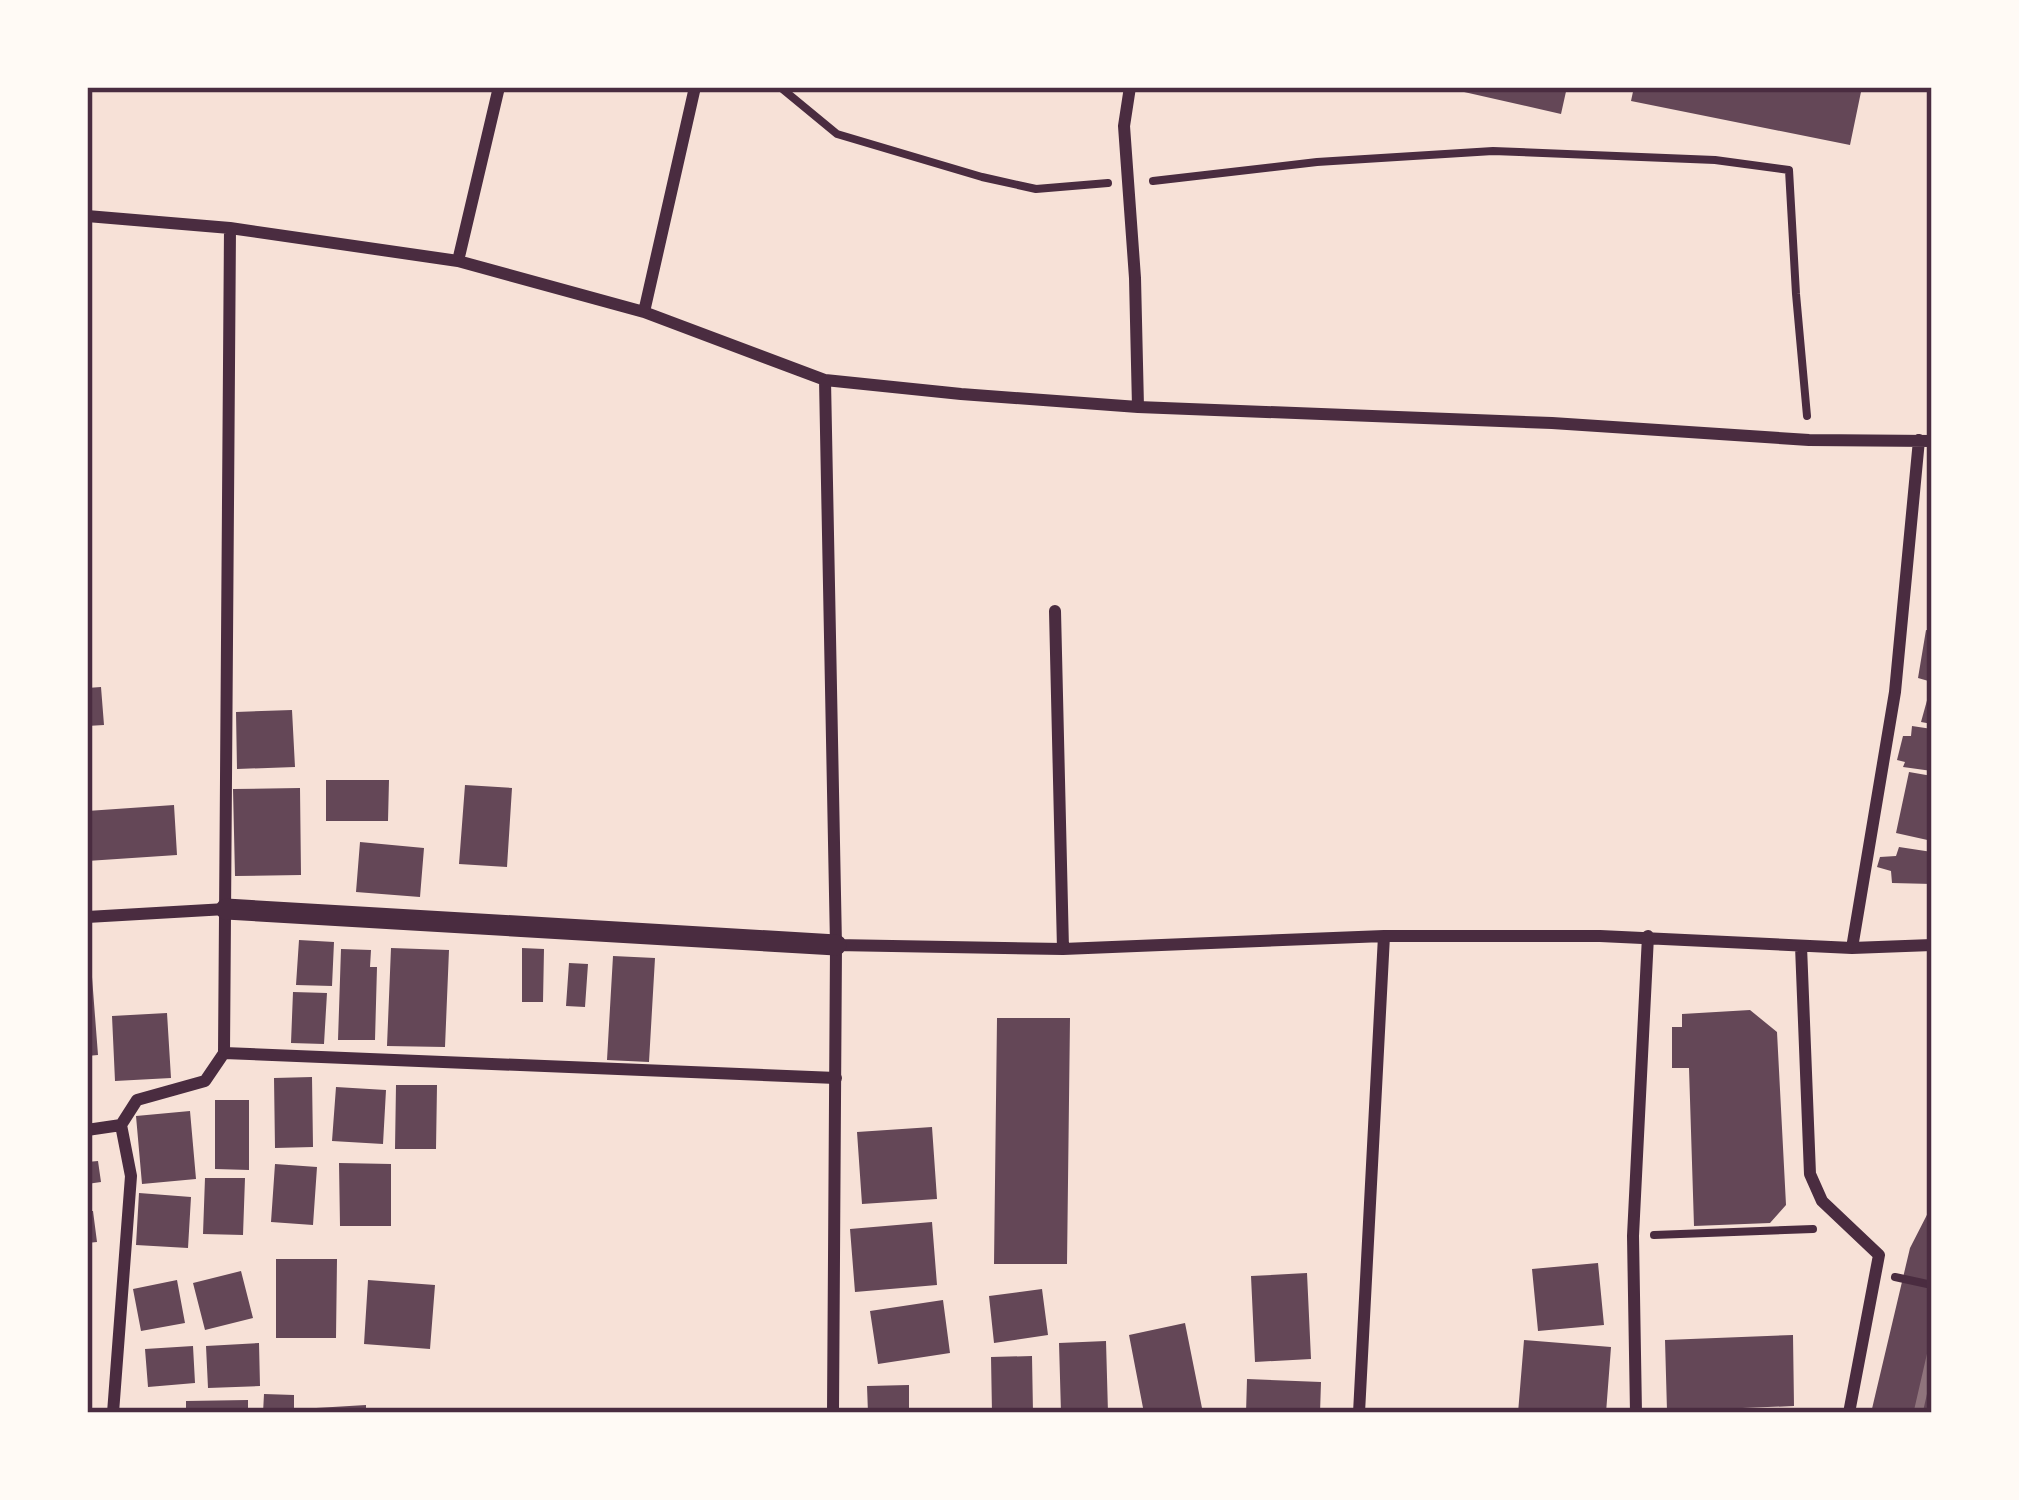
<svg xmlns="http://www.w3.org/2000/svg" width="2019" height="1500" viewBox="0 0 2019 1500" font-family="'Archivo Narrow',sans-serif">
<rect width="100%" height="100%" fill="#f7e1d7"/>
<path fill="#644757" d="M1442,87H1567L1561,114Z
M1634,87H1862L1850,145L1631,101Z
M1926,630L1932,631V682L1918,678Z
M1931,686H1932V724L1921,722Z
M101,687L104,725L87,726V688Z
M292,710L295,767L237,769L236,712Z
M1912,726L1932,729V771L1903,767L1905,762L1897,760L1903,736H1911Z
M1909,772L1932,776V841L1896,833Z
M326,780H389L388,821H326Z
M465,785L512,788L507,867L459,864Z
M300,788L301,875L235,876L233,789Z
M174,805L177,855L87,861V811Z
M360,842L424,848L420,897L356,892Z
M1899,847L1932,852V884L1892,883L1891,871L1877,867L1880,857L1896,856Z
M299,940L334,942L332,986L296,985Z
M391,948L449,950L445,1047L387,1046Z
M522,948L544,949L543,1002H522Z
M341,949L371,950L370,967H377L375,1040H338Z
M87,951H90L98,1055L87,1056Z
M613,956L655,958L649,1062L607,1060Z
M569,963L588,964L585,1007L566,1006Z
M293,992L327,993L324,1044L291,1043Z
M1750,1010L1777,1032L1786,1205L1770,1223L1694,1226L1689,1068H1672V1027H1682V1014Z
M167,1013L171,1078L115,1081L112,1016Z
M997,1018H1070L1067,1264H994Z
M312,1077L313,1147L275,1148L274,1078Z
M396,1085H437L436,1149H395Z
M336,1087L386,1090L383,1144L332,1141Z
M215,1100H249V1170L215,1169Z
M190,1111L196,1179L142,1184L136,1116Z
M932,1127L937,1199L862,1204L857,1132Z
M98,1161L101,1182L87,1184V1162Z
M339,1163L391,1164V1226H340Z
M275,1164L317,1167L313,1225L271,1222Z
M205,1178H245L243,1235L203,1234Z
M139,1193L191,1197L188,1248L136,1245Z
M1932,1205V1413H1871L1910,1248Z
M87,1211H93L97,1242L87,1243Z
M932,1222L937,1285L855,1292L850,1229Z
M276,1259H337L336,1338H276Z
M1598,1263L1604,1325L1538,1331L1532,1269Z
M241,1271L253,1318L205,1330L193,1283Z
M1307,1273L1311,1359L1255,1362L1251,1276Z
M177,1280L185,1323L141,1331L133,1289Z
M368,1280L435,1285L430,1349L364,1344Z
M1042,1289L1048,1335L994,1343L989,1296Z
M943,1300L950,1353L878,1364L870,1311Z
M1185,1323L1203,1413H1144L1129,1335Z
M1793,1335L1794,1406L1667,1411L1665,1340Z
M1524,1340L1611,1347L1606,1413H1518Z
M1106,1341L1108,1413H1061L1059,1343Z
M259,1343L260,1386L208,1388L206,1346Z
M193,1346L195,1383L148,1387L145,1349Z
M1032,1356L1033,1413H992L991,1357Z
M1247,1379L1321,1382L1320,1413H1246Z
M909,1385V1413H868L867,1386Z
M264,1394L294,1395V1413H263Z
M248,1400V1413H186V1401Z
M366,1405V1413H316V1408Z"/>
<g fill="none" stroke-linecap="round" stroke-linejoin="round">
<path stroke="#4a2c40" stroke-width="8" d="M780,87L837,134L982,177L1036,189L1108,183
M1153,181L1317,162L1493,151L1715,160L1789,170L1796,294L1807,416
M1654,1235L1813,1229
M1895,1277L1932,1285"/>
<path stroke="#4a2c40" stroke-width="12" d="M1130,87L1124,126L1135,278L1138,407
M87,216L230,228L458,261L644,312L825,380L961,394L1138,407L1552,423L1809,440L1932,441
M458,261L499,87
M644,312L695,87
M825,380L836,945L833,1413
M1055,611L1063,949
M87,917L226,909
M836,945L1063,949L1384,936H1600L1852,948L1932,945
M1801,946L1810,1174L1822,1201L1879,1255L1849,1413
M1852,948L1895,692L1919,440
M224,1053L230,228
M87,1130L121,1125L137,1100L205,1081L224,1053L836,1078
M113,1413L131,1176L121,1125
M1359,1413L1384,936
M1636,1413L1633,1236L1648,936"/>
<path stroke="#4a2c40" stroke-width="21" d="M226,909L836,945"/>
<path stroke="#8f747c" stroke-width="9" d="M1918,1413L1932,1352"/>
</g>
<rect width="2019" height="1500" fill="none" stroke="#fffaf5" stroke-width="180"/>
<rect x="90" y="90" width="1839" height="1320" fill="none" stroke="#4a2c40" stroke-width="4.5"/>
</svg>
